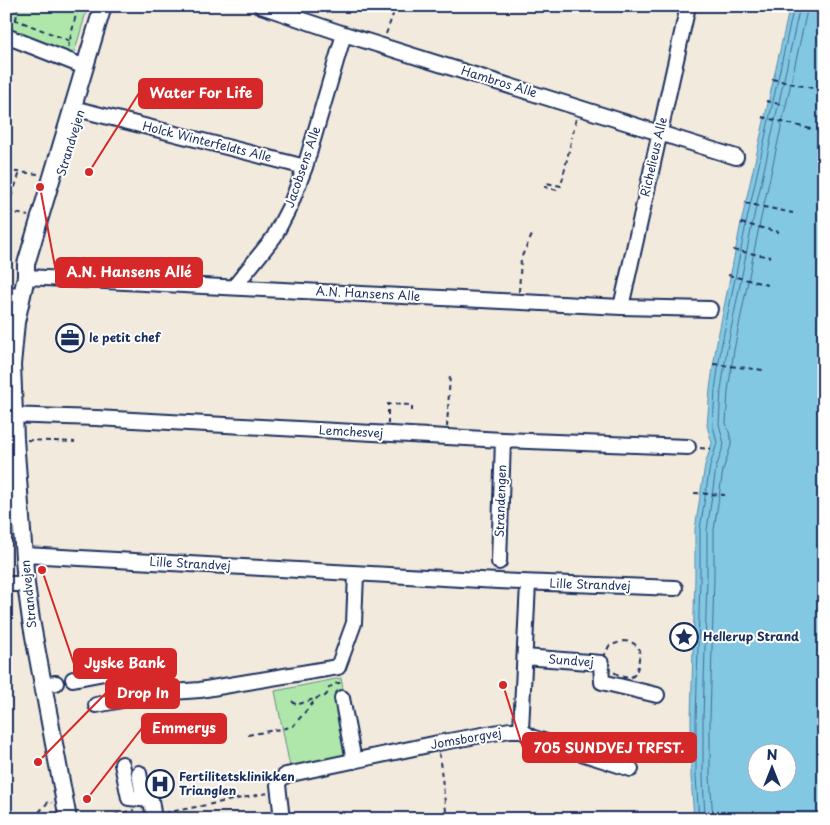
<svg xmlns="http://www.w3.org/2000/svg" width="830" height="825" viewBox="0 0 830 825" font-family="'Playpen Sans',sans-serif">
<rect width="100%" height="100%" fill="#f2eadc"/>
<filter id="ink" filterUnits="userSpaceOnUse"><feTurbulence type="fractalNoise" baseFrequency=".02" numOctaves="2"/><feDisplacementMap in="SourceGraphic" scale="10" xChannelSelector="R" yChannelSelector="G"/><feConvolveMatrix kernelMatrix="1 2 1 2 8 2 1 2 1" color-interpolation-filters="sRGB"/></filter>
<g filter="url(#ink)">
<path fill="#afe7aa" stroke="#658b84" d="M6,6H88L73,57L6,29Z
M341,678L344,693L349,756L290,767L275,691Z"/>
<path fill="#82c8e3" stroke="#598bae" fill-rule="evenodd" d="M790,6H824V819H694L691,777V719L695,578V529L705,465L712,443L707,426L710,389L716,347L741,223ZM758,752H788V782H758Z"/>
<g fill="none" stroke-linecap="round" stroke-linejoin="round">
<path stroke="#446c93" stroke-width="1" d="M699,819L696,777V719L700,578V529L710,466L717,443L713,425L715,390L721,348L746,224L794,6
M705,819L703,777V719L707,578V530L716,468L724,444L719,424L721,390L727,349L752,225L800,6
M713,819L710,776V719L714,578V530L723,470L731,445V438L726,423L728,391L734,350L759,227L808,6"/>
<defs>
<path id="minor" d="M261,6L344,34L736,157
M6,36L85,67
M81,110L305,167
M26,277L621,307L710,309
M234,287L274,237L290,206L305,167L344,34
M6,294L21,295
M621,307L688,6
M6,415L96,418L503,440L688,447
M25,555L498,581L675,588
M499,562L503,440
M6,584H26
M525,657L601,663L602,682L657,695
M73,679L151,664
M43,685L56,683
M342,698L354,761
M96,705L159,693L200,690L338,667L354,623L356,574
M521,730L528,583
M122,764L129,798L151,800
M139,773L143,795L151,800L154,819
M282,819L278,785L279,781L286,775L438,743L510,730H521L531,737L631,769"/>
<path id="major" d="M68,819L31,620L26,584L15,439L12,365L16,322L26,277V264L103,6"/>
</defs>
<use href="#minor" stroke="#1b2f5e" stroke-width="18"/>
<use href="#major" stroke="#1b2f5e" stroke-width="20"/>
<path stroke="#1b2f5e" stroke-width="2" stroke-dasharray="5 4" stroke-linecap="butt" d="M6,16L70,41
M16,20L18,6
M386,34L396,6
M68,48L78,6
M772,79L821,90
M766,101L784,105
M762,117L811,129
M573,133L576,118
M6,171L39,174
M557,190L545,187L546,183L561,186L572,137
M745,203L793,213
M8,211L28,216
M6,213L20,172
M741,223L779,232
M733,250L771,257
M6,262L13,264
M728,275L768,285
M519,292L521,258L533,233
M713,364L763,370
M388,424V404L412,405V411
M447,427L450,375
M27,440L75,442
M700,448L711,449
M694,493L725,495
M623,641C631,641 635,643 640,650C639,656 639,664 637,670C631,688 609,669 601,663L609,646Z
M292,701L296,705L314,699
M248,735L286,728L293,726L317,698L325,696L327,694L329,688L334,684L344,682
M439,753L447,819
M165,813L268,793
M33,819L49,801L52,803
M97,819L134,810"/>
<use href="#minor" stroke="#fff" stroke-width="14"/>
<use href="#major" stroke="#fff" stroke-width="16"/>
</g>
</g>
<defs>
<symbol id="office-ring" viewBox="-11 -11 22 22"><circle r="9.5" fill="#fff" stroke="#1b2f5e" stroke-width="1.5"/><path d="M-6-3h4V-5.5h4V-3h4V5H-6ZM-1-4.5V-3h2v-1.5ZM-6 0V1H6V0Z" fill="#1b2f5e"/></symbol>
<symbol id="sight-ring" viewBox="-11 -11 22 22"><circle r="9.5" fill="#fff" stroke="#1b2f5e" stroke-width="1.5"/><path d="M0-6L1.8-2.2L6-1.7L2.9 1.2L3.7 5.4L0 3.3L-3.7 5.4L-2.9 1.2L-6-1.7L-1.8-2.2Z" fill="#1b2f5e"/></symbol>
<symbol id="hospital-ring" viewBox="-11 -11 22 22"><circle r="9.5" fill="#fff" stroke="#1b2f5e" stroke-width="1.5"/><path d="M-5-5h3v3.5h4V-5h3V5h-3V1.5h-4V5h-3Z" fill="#1b2f5e"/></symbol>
</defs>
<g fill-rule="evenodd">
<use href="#office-ring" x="54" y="322" width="32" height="32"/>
<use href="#sight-ring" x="668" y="621" width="32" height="32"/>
<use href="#hospital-ring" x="144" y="768" width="32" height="32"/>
</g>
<g text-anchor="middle" stroke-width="4" stroke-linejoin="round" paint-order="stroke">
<g font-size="12" fill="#1b2f5e" stroke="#fff">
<text transform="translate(499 82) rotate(17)" y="4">Hambros Alle</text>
<text transform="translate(207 142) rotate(14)" y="4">Holck Winterfeldts Alle</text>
<text transform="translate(71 143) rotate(-73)" y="4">Strandvejen</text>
<text transform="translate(654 157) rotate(-77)" y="4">Richelieus Alle</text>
<text transform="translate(303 167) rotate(-71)" y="4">Jacobsens Alle</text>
<text transform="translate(368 294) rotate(3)" y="4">A.N. Hansens Alle</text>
<text transform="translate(351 432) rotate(3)" y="4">Lemchesvej</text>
<text transform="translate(501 501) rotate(-88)" y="4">Strandengen</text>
<text transform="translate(190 564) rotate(3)" y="4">Lille Strandvej</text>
<text transform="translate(590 585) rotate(2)" y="4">Lille Strandvej</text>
<text transform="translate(29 594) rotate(-96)" y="4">Strandvejen</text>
<text transform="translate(571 661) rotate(4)" y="4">Sundvej</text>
<text transform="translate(466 739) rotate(-10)" y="4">Jomsborgvej</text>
</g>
<g font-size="12" font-weight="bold" fill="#1b2f5e" stroke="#fff" text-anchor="start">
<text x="89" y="342">le petit chef</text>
<text x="703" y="641">Hellerup Strand</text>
<text x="179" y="781">Fertilitetsklinikken<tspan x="179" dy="14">Trianglen</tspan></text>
</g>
</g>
<path fill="none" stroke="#d62828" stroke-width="2" d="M89 172L139 93M40 187L56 272M42 570L74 664M38 762L106 693M87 799L142 728M503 685L523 748"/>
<g fill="#d62828" stroke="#fff" stroke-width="2">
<circle cx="89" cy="172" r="5"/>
<circle cx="40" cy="187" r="5"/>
<circle cx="42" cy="570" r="5"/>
<circle cx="38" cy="762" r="5"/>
<circle cx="87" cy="799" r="5"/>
<circle cx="503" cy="685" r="5"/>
</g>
<g fill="#d62828" stroke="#d62828" stroke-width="2">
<rect x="139" y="79" width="123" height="29" rx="5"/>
<rect x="56" y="258" width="146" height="29" rx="5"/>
<rect x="74" y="649" width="102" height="29" rx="5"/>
<rect x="106" y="679" width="73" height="29" rx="5"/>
<rect x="142" y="714" width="84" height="29" rx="5"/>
<rect x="523" y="733" width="173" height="29" rx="5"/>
</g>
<g font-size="14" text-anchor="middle" font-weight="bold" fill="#fff">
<text x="201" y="98">Water For Life</text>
<text x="129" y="277">A.N. Hansens Allé</text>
<text x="125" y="668">Jyske Bank</text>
<text x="143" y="698">Drop In</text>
<text x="184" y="733">Emmerys</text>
<text x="609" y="753">705 SUNDVEJ TRFST.</text>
</g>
<rect width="830" height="825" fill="none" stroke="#fff" stroke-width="25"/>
<rect x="12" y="12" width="805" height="800" fill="none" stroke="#1b2f5e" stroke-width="2" filter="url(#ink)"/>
<g transform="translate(772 768)"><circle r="24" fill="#ffffff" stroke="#a4acbf"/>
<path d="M0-4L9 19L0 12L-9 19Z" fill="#1b2f5e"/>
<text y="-8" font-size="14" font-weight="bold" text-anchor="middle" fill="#1b2f5e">N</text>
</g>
</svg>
